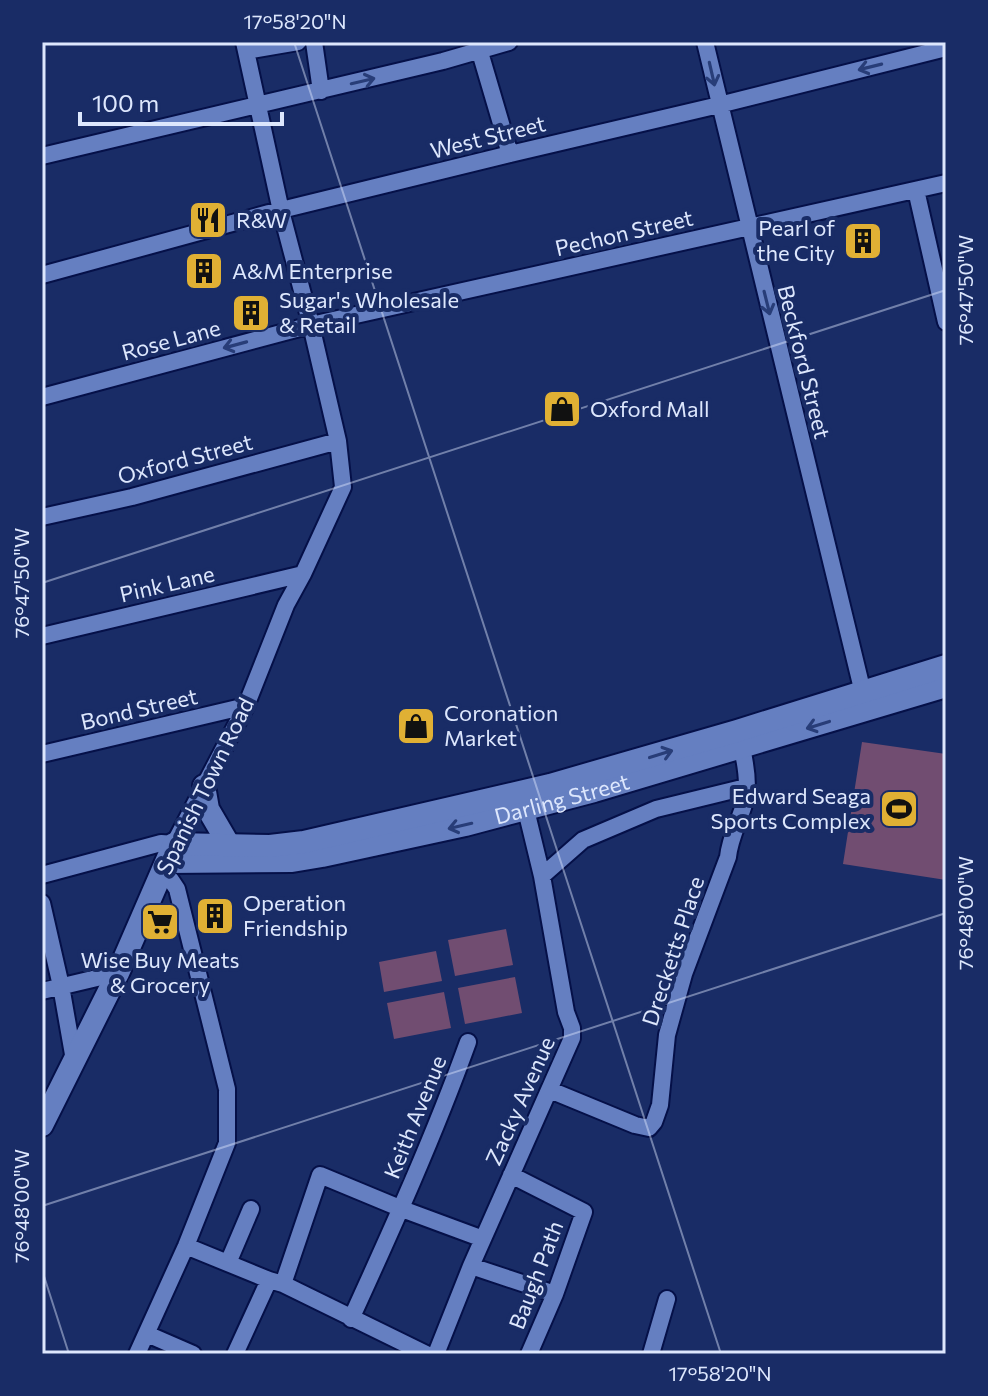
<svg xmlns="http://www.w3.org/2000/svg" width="988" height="1396" viewBox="0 0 988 1396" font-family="Commissioner,sans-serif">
<rect width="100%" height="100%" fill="#192c66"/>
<path fill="#714d71" d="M862,742L946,754V880L843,864Z
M506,929L513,965L455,976L448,940Z
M436,951L442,981L384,992L379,962Z
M515,977L522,1013L465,1024L458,988Z
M444,992L451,1028L394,1039L387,1003Z"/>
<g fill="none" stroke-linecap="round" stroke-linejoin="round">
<defs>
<path id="street" d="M314,42L321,91
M477,42L510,154
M705,42L865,701
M246,51L298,42
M42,156L443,61L509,42
M916,190L946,322
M42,275L269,213L510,154L719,105L946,48
M42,397L311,325L946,183
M42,517L132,497L338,441
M42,636L303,574
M42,754L246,706
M42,875L161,843L174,844L246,706L286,605L303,574L343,487L338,441L311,325L281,211L244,42
M542,876L583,840L656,809L746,787
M42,903L61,986L74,1060
M42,991L118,973
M550,1090L635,1125L649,1128L654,1122L660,1105L667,1035L684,974L728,857C730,837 740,820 745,801C750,782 744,755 739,737
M511,1175L584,1212L555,1294L529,1354
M186,1246L269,1280
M228,1263L251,1209
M471,1266L555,1294
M283,1284L426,1354
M351,1319C393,1227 434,1136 468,1042
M147,1334L193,1354
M137,1354L186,1246L227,1143V1089L177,889L171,880L162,873
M235,1354L269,1280L283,1284L320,1175L402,1209L483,1239
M436,1354L471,1266L572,1038V1028L566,1012L542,876L526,810
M651,1354L667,1299"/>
<g id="secondary">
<path d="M204,786L208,809L229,845"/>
<path id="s1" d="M167,862L292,861L322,856L465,825L594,791L946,686"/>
<path d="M42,1125L118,973L174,844L270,846L304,842L550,785L737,731L946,666"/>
</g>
</defs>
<use href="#street" stroke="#051048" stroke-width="20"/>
<use href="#secondary" stroke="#051048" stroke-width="26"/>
<use href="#street" stroke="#657fc1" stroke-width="16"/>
<use href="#secondary" stroke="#657fc1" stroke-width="22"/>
</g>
<defs><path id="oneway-shaft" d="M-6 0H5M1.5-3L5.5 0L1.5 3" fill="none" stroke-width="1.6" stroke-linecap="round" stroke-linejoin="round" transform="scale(2)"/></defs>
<g stroke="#283d78">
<use href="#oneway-shaft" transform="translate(870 67) rotate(166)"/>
<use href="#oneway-shaft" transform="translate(712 74) rotate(77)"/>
<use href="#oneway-shaft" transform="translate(363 81) rotate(-13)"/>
<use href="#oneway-shaft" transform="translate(767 303) rotate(76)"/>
<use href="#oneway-shaft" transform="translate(235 345) rotate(165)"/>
<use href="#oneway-shaft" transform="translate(818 725) rotate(163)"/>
<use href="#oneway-shaft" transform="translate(661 754) rotate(-17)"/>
<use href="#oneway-shaft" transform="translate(460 826) rotate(167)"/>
</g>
<path fill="none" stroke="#dde7fd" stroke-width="2" stroke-opacity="0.45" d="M294,42L721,1354M945,42L946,44M42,583L946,290M42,1206L946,913M42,1270L69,1354"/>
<defs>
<symbol id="restaurant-square" viewBox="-11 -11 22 22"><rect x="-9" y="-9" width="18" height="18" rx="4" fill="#e0b034" stroke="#192c66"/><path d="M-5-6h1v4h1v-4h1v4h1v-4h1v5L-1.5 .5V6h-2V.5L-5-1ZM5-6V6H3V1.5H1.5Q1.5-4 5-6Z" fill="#111"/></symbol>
<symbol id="building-square" viewBox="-11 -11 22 22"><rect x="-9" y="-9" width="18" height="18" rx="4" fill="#e0b034" stroke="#192c66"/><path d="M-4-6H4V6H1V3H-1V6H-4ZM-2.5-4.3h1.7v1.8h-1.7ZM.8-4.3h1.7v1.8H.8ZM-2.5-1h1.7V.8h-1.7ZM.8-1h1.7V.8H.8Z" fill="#111"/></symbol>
<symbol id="shop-square" viewBox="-11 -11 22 22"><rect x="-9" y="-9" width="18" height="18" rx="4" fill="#e0b034" stroke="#192c66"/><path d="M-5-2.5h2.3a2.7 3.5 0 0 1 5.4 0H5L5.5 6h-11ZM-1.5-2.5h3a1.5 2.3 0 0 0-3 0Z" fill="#111"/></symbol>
<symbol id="stadium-square" viewBox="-11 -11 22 22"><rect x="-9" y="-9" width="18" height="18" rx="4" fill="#e0b034" stroke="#192c66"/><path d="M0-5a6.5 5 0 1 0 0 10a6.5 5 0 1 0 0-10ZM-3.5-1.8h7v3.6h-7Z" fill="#111"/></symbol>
<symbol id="supermarket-square" viewBox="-11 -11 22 22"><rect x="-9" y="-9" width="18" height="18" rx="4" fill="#e0b034" stroke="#192c66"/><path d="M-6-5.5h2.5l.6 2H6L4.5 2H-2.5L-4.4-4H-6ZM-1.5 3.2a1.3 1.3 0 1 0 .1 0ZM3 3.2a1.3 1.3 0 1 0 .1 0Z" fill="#111"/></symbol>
</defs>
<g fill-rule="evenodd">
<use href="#restaurant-square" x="186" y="198" width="44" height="44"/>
<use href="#building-square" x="841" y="219" width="44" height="44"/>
<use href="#building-square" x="182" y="249" width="44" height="44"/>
<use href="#building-square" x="229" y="291" width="44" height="44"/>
<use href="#shop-square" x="540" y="387" width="44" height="44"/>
<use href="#shop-square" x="394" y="704" width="44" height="44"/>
<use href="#stadium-square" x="877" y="787" width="44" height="44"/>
<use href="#building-square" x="193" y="894" width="44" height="44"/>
<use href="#supermarket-square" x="138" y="900" width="44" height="44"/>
</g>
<g text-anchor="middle" stroke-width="8" stroke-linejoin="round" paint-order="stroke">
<g font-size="22" fill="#dde7fd" stroke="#192c66">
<text transform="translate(488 137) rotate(-14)" y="8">West Street</text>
<text transform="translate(624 233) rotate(-13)" y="8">Pechon Street</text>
<text transform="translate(171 340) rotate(-15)" y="8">Rose Lane</text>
<text transform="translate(804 362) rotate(76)" y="8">Beckford Street</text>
<text transform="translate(185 459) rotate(-15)" y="8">Oxford Street</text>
<text transform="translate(167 584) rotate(-13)" y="8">Pink Lane</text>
<text transform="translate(139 709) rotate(-13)" y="8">Bond Street</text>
<text transform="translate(205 786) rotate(-64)" y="8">Spanish Town Road</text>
<text dy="8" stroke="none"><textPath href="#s1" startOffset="402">Darling Street</textPath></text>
<text transform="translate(673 951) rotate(-72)" y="8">Drecketts Place</text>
<text transform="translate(520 1101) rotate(-66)" y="8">Zacky Avenue</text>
<text transform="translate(415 1117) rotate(-68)" y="8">Keith Avenue</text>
<text transform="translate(536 1275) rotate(-69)" y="8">Baugh Path</text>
</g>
<g font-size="22" fill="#dde7fd" stroke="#192c66" text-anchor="start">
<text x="236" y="228">R&amp;W</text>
<text x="835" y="236" text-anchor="end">Pearl of<tspan x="835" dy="25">the City</tspan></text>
<text x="232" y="279">A&amp;M Enterprise</text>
<text x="279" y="308">Sugar's Wholesale<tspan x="279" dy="25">&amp; Retail</tspan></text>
<text x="590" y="417">Oxford Mall</text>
<text x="444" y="721">Coronation<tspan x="444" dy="25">Market</tspan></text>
<text x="871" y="804" text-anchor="end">Edward Seaga<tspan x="871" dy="25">Sports Complex</tspan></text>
<text x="243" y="911">Operation<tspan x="243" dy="25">Friendship</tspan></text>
<text x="160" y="968" text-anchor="middle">Wise Buy Meats<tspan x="160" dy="25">&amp; Grocery</tspan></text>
</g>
</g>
<rect width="988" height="1396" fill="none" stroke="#192c66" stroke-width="88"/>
<path d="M80 112v12h202v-12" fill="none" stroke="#dde7fd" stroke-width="4"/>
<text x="92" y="112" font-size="24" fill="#dde7fd" stroke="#192c66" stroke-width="6" paint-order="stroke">100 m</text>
<rect x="44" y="44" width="900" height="1308" fill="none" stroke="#dde7fd" stroke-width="3"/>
<g font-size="20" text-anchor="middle" fill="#dde7fd">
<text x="295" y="29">17°58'20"N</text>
<text transform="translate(966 290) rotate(-90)" y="7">76°47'50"W</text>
<text transform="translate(22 583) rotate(-90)" y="7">76°47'50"W</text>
<text transform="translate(966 913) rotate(-90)" y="7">76°48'00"W</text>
<text transform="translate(22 1206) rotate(-90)" y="7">76°48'00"W</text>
<text x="720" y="1381">17°58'20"N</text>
</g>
</svg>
